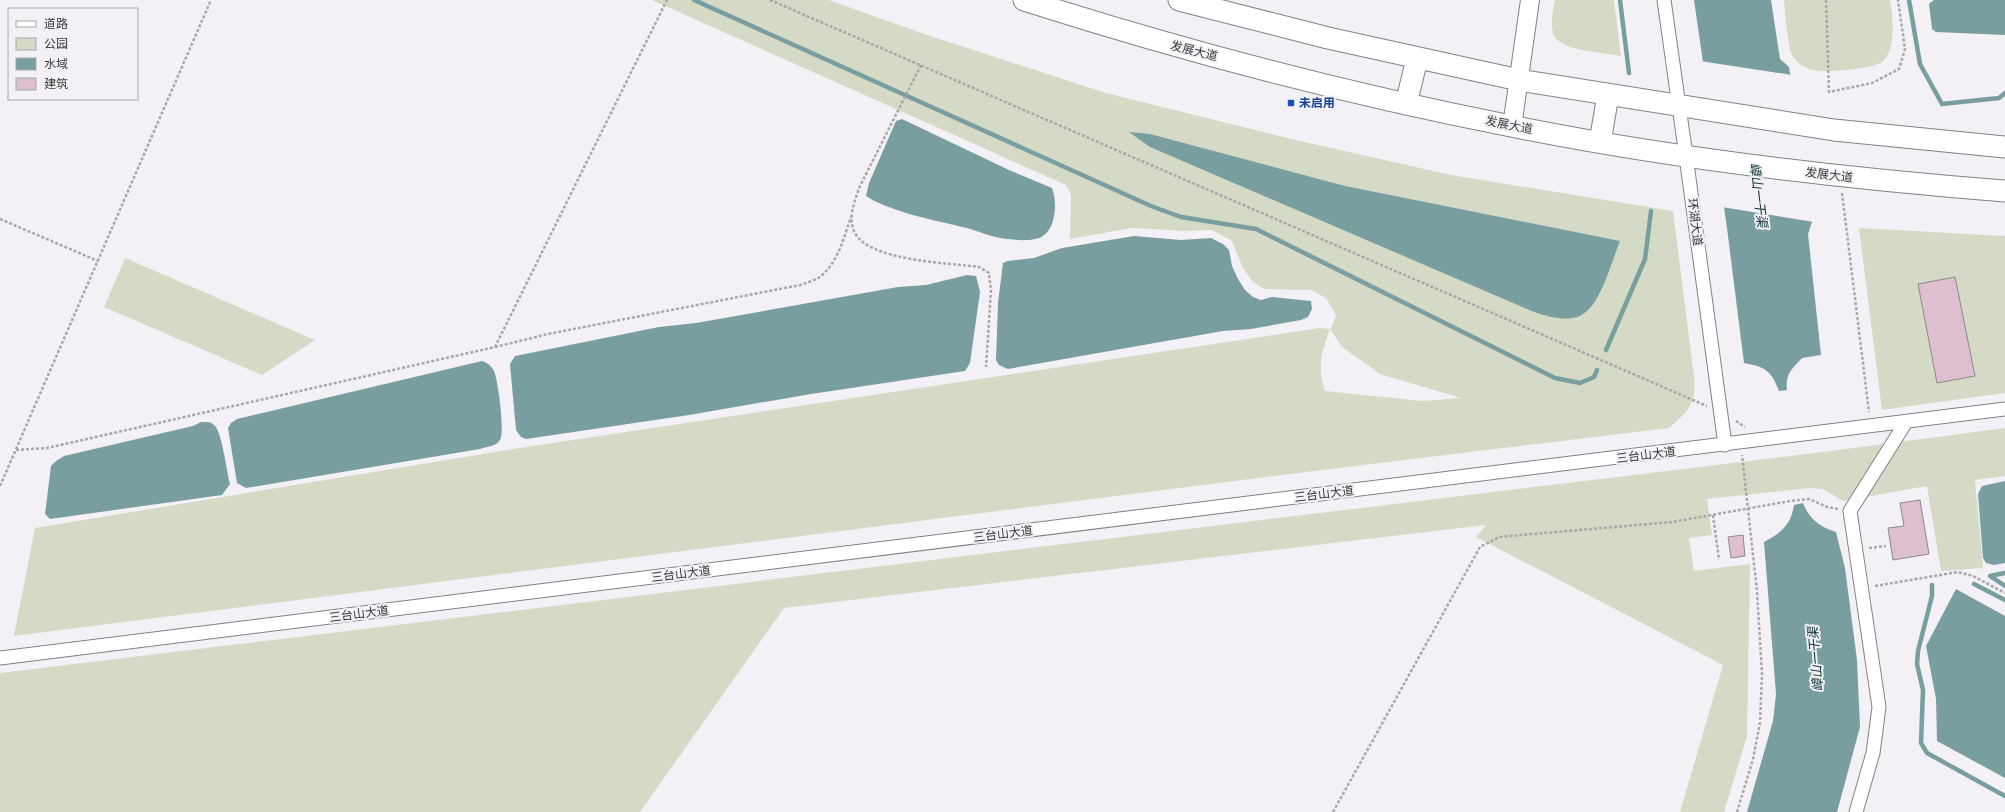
<svg xmlns="http://www.w3.org/2000/svg" width="2005" height="812" viewBox="0 0 2005 812" font-family="'Times New Roman','Noto Sans SC',serif">
<rect width="100%" height="100%" fill="#f3f1f5"/>
<path fill="#d5dac6" fill-rule="evenodd" d="M652,0H829L924,34L1106,93L1287,138L1451,175L1673,211L1694,376C1696,405 1689,410 1669,428L1322,470L14,636L35,528L519,448L1320,328L1331,329L1336,315L1326,298L1311,290L1264,289L1253,282L1243,268L1232,241L1212,230L1183,231L1131,228L1070,239L1071,195L1066,185ZM1330,329L1342,347L1380,374L1461,398L1422,401L1325,391C1317,365 1321,354 1330,329Z
M1555,0H1614L1621,56C1605,53 1563,51 1555,37C1549,27 1553,11 1555,0Z
M1784,0H1890C1893,18 1897,48 1882,62C1874,69 1824,73 1813,70C1805,68 1798,64 1793,57C1788,51 1785,10 1784,0Z
M1859,228L2005,236V393L1882,410Z
M125,258L315,340L262,375L104,307Z
M2005,428V476L1975,480L1983,568L1941,571L1927,486L1843,501L1823,489L1810,488L1707,499L1712,535L1689,538L1694,571L1750,564L1747,736L1724,812H1680L1723,665L1476,537L1486,525L784,608L640,812H0V673L1823,452Z"/>
<path fill="#799ea0" d="M1694,0H1771L1780,59L1789,67L1812,222L1808,234L1821,355L1802,358C1792,369 1785,374 1787,390L1779,391C1771,370 1765,367 1744,363L1727,228Z
M1934,0H2005V35L1936,32L1932,29L1929,4Z
M902,119L1009,170L1052,188C1058,203 1056,236 1035,239C1027,241 1016,240 1008,239C995,238 980,232 967,228C938,221 890,212 866,196L869,183L896,121Z
M1129,132L1150,134L1345,186L1620,241C1612,260 1601,304 1583,314C1576,319 1566,319 1559,318C1545,317 1532,311 1520,306L1150,147Z
M1134,236L1181,240L1211,238L1223,244L1229,250L1232,266L1238,279L1245,290L1253,297L1261,300L1272,297L1311,301L1312,309L1308,317L1301,320L1251,329L1223,331L1008,369L999,365L996,360L998,303L1003,263L1008,261L1034,258L1062,248Z
M967,275L976,276L980,292L970,363L965,371L811,394L689,415L526,439L521,437L516,430L510,364L515,356L659,327L696,323L898,287L926,285Z
M482,361C487,363 491,365 494,371C498,380 505,432 500,440C497,446 486,447 480,449L246,488L237,483L228,428L231,423L237,419Z
M201,422C207,422 211,421 215,426C222,433 227,473 230,484L222,495L50,519L45,514L51,466L56,461L64,456L193,426Z
M2005,481V563L1994,565L1986,563L1983,558L1978,494L1982,486Z
M1803,503C1809,519 1820,527 1836,532L1845,568L1857,660L1860,727L1837,812H1747L1773,721L1776,694L1764,542C1781,533 1791,525 1794,505Z
M1956,589L2005,616V778L1937,741L1936,699L1926,646Z"/>
<path fill="#f3f1f5" d="M1700,61L1792,75L1814,222L1722,207Z"/>
<g fill="none" stroke-linecap="round" stroke-linejoin="round">
<path stroke="#799ea0" stroke-width="4.5" d="M694,0L1151,206L1181,217L1256,229L1555,378L1580,383L1594,377L1597,370
M1620,0L1629,73
M1909,0L1920,64L1942,104L1999,98L2005,93
M1606,350L1645,259L1651,211
M2005,573L1990,576L2005,586
M1974,584L2005,600
M1932,585V596L1918,651L1917,664L1923,690L1921,743L1927,753L2005,796"/>
</g>
<path fill="#debfcf" stroke="#8c888a" d="M1955,277L1975,376L1937,383L1918,284Z
M1920,500L1929,554L1893,560L1888,528L1904,526L1900,503Z
M1743,535L1745,556L1731,558L1728,537Z"/>
<g fill="none" stroke-linecap="round" stroke-linejoin="round">
<defs>
<path id="minor" d="M1664,0L1686,156L1725,445
M0,658L2005,409
M1856,812L1873,753L1879,707L1850,511L1906,422"/>
<path id="secondary" d="M1512,127L1530,0"/>
<path id="primary" d="M1024,0C1184,51 1347,94 1511,126C1674,159 1839,178 2005,191
M1179,0L1328,38L1519,80L1834,130L2005,147
M1406,104L1417,59
M1600,142L1608,95"/>
</defs>
<use href="#minor" stroke="#828184" stroke-width="15"/>
<use href="#secondary" stroke="#828184" stroke-width="20"/>
<use href="#primary" stroke="#828184" stroke-width="23"/>
<path stroke="#a9a7aa" stroke-width="2.5" stroke-dasharray="3 2" stroke-linecap="butt" d="M770,0L1707,406
M1826,0L1829,92L1872,83L1899,69L1905,49L1898,0
M921,65L860,186C855,200 847,218 855,233C869,261 950,263 979,267L989,273L991,291L986,367
M1842,193L1869,412
M0,219L98,261
M495,347L548,334L800,285C806,283 813,281 818,278C837,266 844,237 851,217
M1736,421L1745,427
M16,450L47,448L495,347L667,0
M0,486L211,0
M1713,515L1719,560
M1869,548L1886,546
M1875,586L1958,572L1973,576L2005,593
M1333,812L1480,547L1499,537L1672,522L1790,501L1809,499L1827,507L1838,509
M1737,812L1753,759L1760,723L1762,674L1757,591L1742,455"/>
<use href="#minor" stroke="#fff" stroke-width="13"/>
<use href="#secondary" stroke="#fff" stroke-width="18"/>
<use href="#primary" stroke="#fff" stroke-width="21"/>
</g>
<rect fill="#1a4fb4" stroke="#f3f1f5" stroke-width="1.5" x="1287" y="99" width="8" height="8" rx="2"/>
<g text-anchor="middle" stroke-width="4" stroke-linejoin="round" paint-order="stroke">
<g font-size="12" fill="#3a393a" stroke="#f3f1f5">
<text transform="translate(1194 51) rotate(14)" y="4">发展大道</text>
<text transform="translate(1509 125) rotate(11)" y="4">发展大道</text>
<text transform="translate(1829 175) rotate(7)" y="4">发展大道</text>
<text transform="translate(1695 222) rotate(83)" y="4">环湖大道</text>
<text transform="translate(1646 455) rotate(-7)" y="4">三台山大道</text>
<text transform="translate(1324 494) rotate(-7)" y="4">三台山大道</text>
<text transform="translate(1003 534) rotate(-7)" y="4">三台山大道</text>
<text transform="translate(681 574) rotate(-7)" y="4">三台山大道</text>
<text transform="translate(359 614) rotate(-7)" y="4">三台山大道</text>
</g>
<g font-size="12" font-weight="bold" fill="#164399" stroke="#f3f1f5" text-anchor="start">
<text x="1299" y="107">未启用</text>
</g>
<g font-size="13" font-style="italic" fill="#0d3335" stroke="#f3f1f5">
<text transform="translate(1759 195) rotate(83)" y="5">嶂山一干渠</text>
<text transform="translate(1815 659) rotate(-95)" y="5">嶂山一干渠</text>
</g>
</g>
<rect x="8" y="8" width="130" height="92" fill="#f3f1f5" stroke="#a9a7aa"/>
<rect x="16" y="21" width="20" height="6" fill="#ffffff" stroke="#a9a7aa"/>
<text x="44" y="28" font-size="12" fill="#3a393a">道路</text>
<rect x="16" y="38" width="20" height="12" fill="#d5dac6" stroke="#a9a7aa"/>
<text x="44" y="48" font-size="12" fill="#3a393a">公园</text>
<rect x="16" y="58" width="20" height="12" fill="#799ea0" stroke="#a9a7aa"/>
<text x="44" y="68" font-size="12" fill="#3a393a">水域</text>
<rect x="16" y="78" width="20" height="12" fill="#debfcf" stroke="#a9a7aa"/>
<text x="44" y="88" font-size="12" fill="#3a393a">建筑</text>
</svg>
